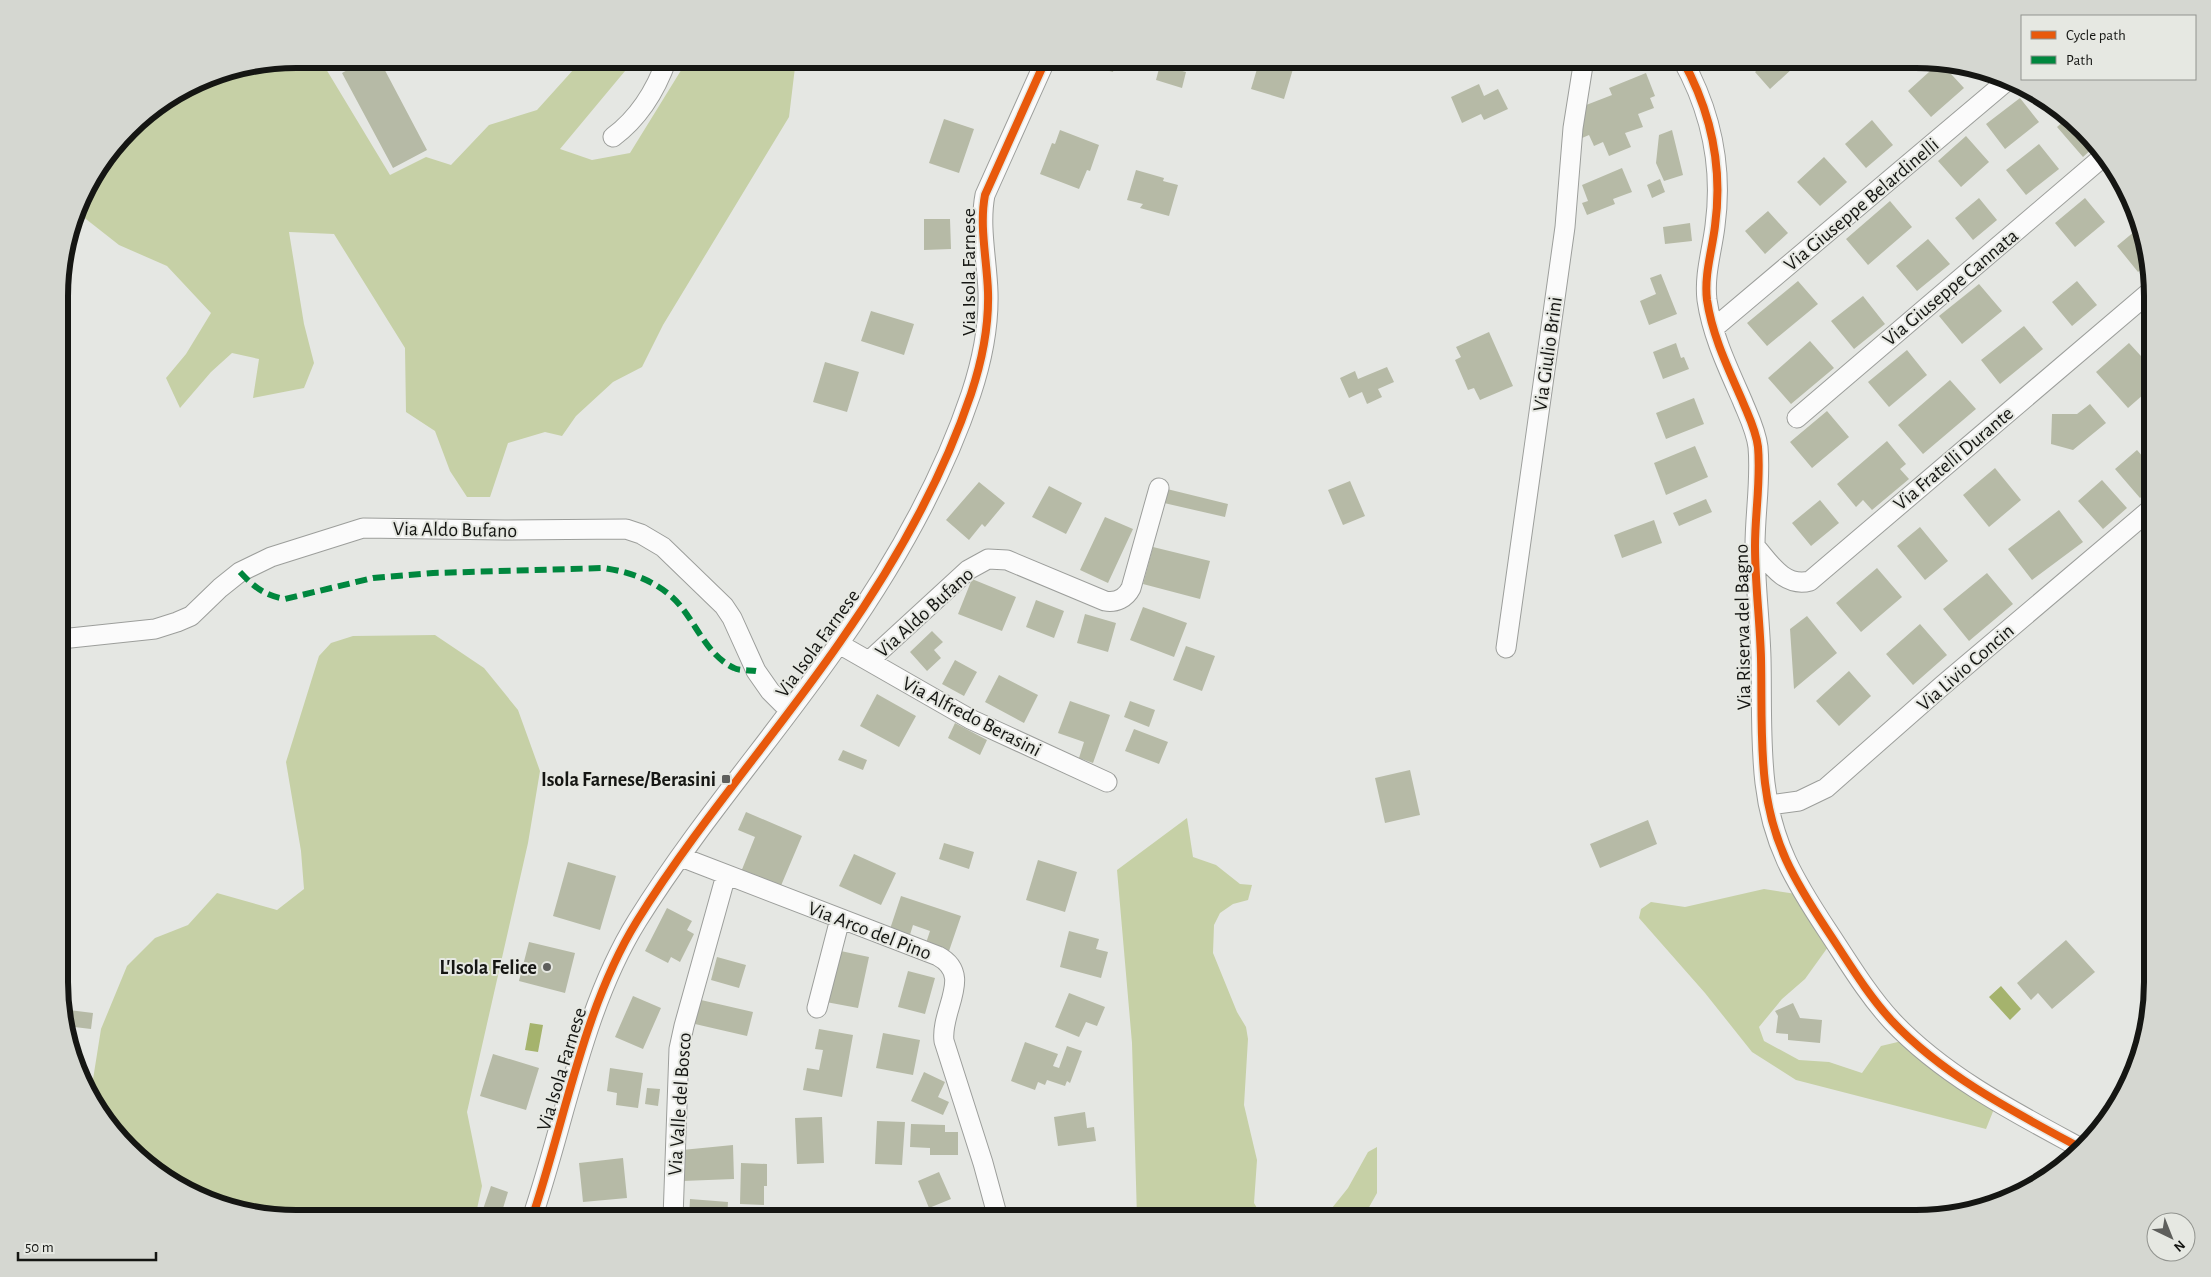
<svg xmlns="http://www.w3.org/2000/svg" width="2211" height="1277" viewBox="0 0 2211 1277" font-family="'Alegreya Sans',sans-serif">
<rect width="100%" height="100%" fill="#e5e7e3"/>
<path fill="#c6d0a6" d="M296,59H320L390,175L426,157L451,165L489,125L537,110L583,59H635L560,149L592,160L630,153L688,59H796L789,117L663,325L642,367L613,382L576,416L562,436L545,432L508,443L490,497H467L450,471L435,431L406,412L405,348L334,234L289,232L304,324L314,363L304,388L253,398L259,359L232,353L211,372L180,408L166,378L186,354L211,313L167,266L119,245L77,212L83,191L139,118L195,83L217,74Z
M435,635L484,668L518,710L540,771L528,843L467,1112L482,1186L475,1218H296L235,1210L178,1187L99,1113L91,1092L101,1029L127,966L155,938L188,925L217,893L277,910L304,889L301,851L286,762L319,656L331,643L353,636Z
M1187,818L1193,857L1216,865L1240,884L1252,885L1248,900L1233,904L1220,913L1214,925L1213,953L1237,1012L1246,1027L1248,1039L1244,1105L1257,1160L1254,1203L1263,1218H1137L1132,1043L1117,870Z
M1764,889L1796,894L1828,947L1805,979L1782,999L1759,1027L1764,1041L1799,1060L1829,1062L1862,1073L1881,1046L1902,1041L1994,1109L1986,1129L1796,1080L1752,1052L1705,993L1639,918L1641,909L1651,902L1685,907Z
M1377,1147V1193L1363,1218H1324L1348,1188L1368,1152Z"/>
<path fill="#a5b36d" d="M2001,986L2021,1009L2010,1020L1989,997Z
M530,1023L543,1025L538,1052L525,1050Z"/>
<path fill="#b6baa6" d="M347,59H379L427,150L393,168L342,73L351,68Z
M1092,59H1116L1113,72L1090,66Z
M1260,59H1296L1284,99L1251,89Z
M1481,59H1501L1503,61L1485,68Z
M1623,59H1637L1626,65Z
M1770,59H1784L1793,68L1770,89L1755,72Z
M1940,62L1964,88L1931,117L1908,91Z
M1160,65L1186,72L1182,88L1156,80Z
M1646,73L1655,96L1650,98L1654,108L1638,114L1643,127L1625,133L1631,147L1609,156L1603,142L1594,146L1589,135L1582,138L1578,126L1581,107L1612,95L1609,88Z
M1479,84L1484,96L1498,89L1508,109L1484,120L1481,114L1462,123L1451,97Z
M2020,98L2039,122L2005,149L1986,124Z
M944,119L974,129L959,173L929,163Z
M1872,120L1893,145L1866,168L1845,144Z
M2065,120L2094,147L2083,157L2057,127Z
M1060,130L1099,145L1090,171L1087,170L1079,189L1040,174L1052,143L1055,144Z
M1672,130L1683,175L1664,181L1656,163L1659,135Z
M1966,136L1989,162L1961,187L1938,161Z
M2039,144L2059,169L2026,195L2006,170Z
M1824,157L1847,182L1820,206L1797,182Z
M1622,168L1632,192L1613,199L1615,204L1587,215L1582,203L1588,201L1582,185Z
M1136,170L1164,178L1163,181L1178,185L1169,216L1140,208L1143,204L1127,200Z
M1660,179L1665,192L1652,198L1647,185Z
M1979,198L1997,220L1973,240L1955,218Z
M2085,198L2105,222L2075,247L2055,223Z
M1890,201L1912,227L1868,265L1846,239Z
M1768,211L1788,233L1765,254L1745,231Z
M924,219H950L951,249L924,250Z
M1690,223L1692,241L1665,244L1663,227Z
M2141,226L2148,264L2138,272L2117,246Z
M1928,239L1950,264L1917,291L1896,266Z
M1661,274L1677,314L1649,325L1640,301L1656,294L1650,278Z
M1798,281L1818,304L1767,346L1747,323Z
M2077,281L2097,305L2072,326L2052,302Z
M1979,284L2002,311L1962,344L1939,316Z
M1863,296L1885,324L1854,349L1831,321Z
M871,311L914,324L904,355L861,341Z
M2024,326L2043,349L2000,384L1981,360Z
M1489,332L1513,386L1480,400L1474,388L1468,390L1455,360L1461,357L1456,347Z
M1810,341L1834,368L1791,404L1768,378Z
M1676,343L1681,358L1684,357L1689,369L1663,379L1653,352Z
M2129,343L2152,368V387L2128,408L2096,372Z
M1907,350L1927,375L1889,407L1868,382Z
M825,362L859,372L847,412L813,402Z
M1387,367L1394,382L1378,389L1382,397L1367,404L1362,392L1349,398L1340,378L1355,371L1358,379Z
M1950,380L1976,409L1923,454L1898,425Z
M1694,398L1704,424L1666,439L1656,413Z
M2090,404L2106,423L2073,450L2051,444L2052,414H2077Z
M1827,411L1849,437L1812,468L1790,442Z
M1887,441L1906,464L1900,469L1909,479L1872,510L1863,500L1856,507L1837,484Z
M1695,446L1708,477L1666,495L1654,463Z
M2137,450L2152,467V488L2140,498L2115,469Z
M1995,468L2021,500L1989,527L1963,495Z
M2102,480L2127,508L2103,529L2078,501Z
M1350,481L1365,516L1343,525L1328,490Z
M979,482L1005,503L985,527L982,524L969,540L946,520Z
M1049,486L1082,503L1066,534L1032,517Z
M1167,489L1228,504L1225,517L1164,503Z
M1706,499L1712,512L1679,526L1673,513Z
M1820,500L1839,523L1811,546L1792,523Z
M2059,510L2083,542L2032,580L2008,549Z
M1105,517L1133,529L1108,583L1080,570Z
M1654,520L1662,543L1622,558L1614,535Z
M1920,527L1948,561L1925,580L1897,546Z
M1153,547L1210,561L1200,599L1143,584Z
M1877,568L1902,597L1861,632L1836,603Z
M1987,573L2013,604L1969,641L1943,609Z
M972,579L1016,597L1002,631L958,614Z
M1036,600L1064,611L1054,638L1026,627Z
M1143,607L1187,623L1174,657L1130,640Z
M1085,614L1116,623L1108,652L1077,643Z
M1807,616L1837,653L1794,689L1790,629Z
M1920,624L1947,655L1913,685L1886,654Z
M932,631L943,642L934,650L941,658L927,671L910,652Z
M1186,646L1215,656L1202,691L1173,680Z
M955,660L977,672L964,696L942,684Z
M1849,671L1871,696L1839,726L1816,701Z
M999,675L1038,695L1024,723L985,702Z
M877,694L916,716L899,747L860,726Z
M1070,701L1110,715L1093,763L1079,758L1084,742L1058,733Z
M1130,701L1155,710L1149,727L1124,717Z
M955,723L987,740L980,755L948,738Z
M1134,729L1168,742L1159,764L1125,751Z
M843,750L867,760L863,770L838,760Z
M1410,770L1420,815L1385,823L1375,778Z
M746,812L802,836L780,888L741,872L755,837L738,830Z
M1648,820L1657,844L1600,868L1590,844Z
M944,843L974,852L969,869L939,859Z
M854,854L896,873L881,905L839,886Z
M1038,860L1077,872L1065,912L1026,900Z
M568,862L616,876L600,930L553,916Z
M901,896L961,916L949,951L926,943L930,931L913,925L909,938L889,932Z
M667,908L692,921L687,930L694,934L680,962L671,957L668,963L645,951Z
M1069,931L1099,939L1096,949L1108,952L1101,978L1060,967Z
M2066,940L2095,972L2052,1009L2038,993L2031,1000L2017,983Z
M529,942L575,953L565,993L519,981Z
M836,950L869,957L858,1008L826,1002Z
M717,957L746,965L739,988L711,980Z
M908,971L935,978L925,1014L898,1007Z
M1069,993L1105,1007L1097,1026L1086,1022L1079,1037L1055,1027Z
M633,996L661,1008L643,1049L615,1037Z
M701,1000L753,1012L747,1036L695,1024Z
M1793,1003L1800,1018L1822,1020L1820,1043L1788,1040V1034L1776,1033L1778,1016L1775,1011Z
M61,1009L93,1013L91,1029L66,1026Z
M819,1029L853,1035L842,1097L803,1090L807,1068L819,1070L823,1050L815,1049Z
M883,1033L920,1040L913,1075L876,1068Z
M1025,1042L1058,1054L1053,1066L1059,1068L1067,1046L1082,1051L1070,1083L1067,1081L1065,1086L1047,1080L1045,1085L1038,1082L1035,1090L1011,1081Z
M493,1054L539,1068L526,1110L480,1096Z
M610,1068L643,1073L638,1108L616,1105L617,1093L607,1091Z
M924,1072L945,1082L938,1097L949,1102L943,1115L911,1101Z
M647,1088L660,1089L658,1106L645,1104Z
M1085,1112L1087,1128L1094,1127L1096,1141L1058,1146L1054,1117Z
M822,1117L824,1163L797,1164L795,1118Z
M877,1121L905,1122L902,1165L875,1164Z
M911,1124L945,1125V1132H958V1155H930V1148L910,1147Z
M733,1145L734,1179L682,1181V1150Z
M623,1158L627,1198L583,1202L579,1163Z
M741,1163L767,1164V1186H764V1205L740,1204Z
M939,1172L951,1199L929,1208L918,1181Z
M491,1186L508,1192L500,1218H480Z
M690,1199L728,1202L727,1218H689Z
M626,1214L648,1215L647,1218H626Z"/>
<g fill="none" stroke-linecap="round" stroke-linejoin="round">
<defs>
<path id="minor" d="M1682,59C1711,111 1723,167 1715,226C1712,251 1704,275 1707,300C1712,335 1728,368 1742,400C1748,415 1756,430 1758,447C1761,480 1755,513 1755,546C1755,584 1760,621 1761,658C1762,700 1760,741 1765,783C1772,843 1794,880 1827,930C1847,960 1867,994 1892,1021C1943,1075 2012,1111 2077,1146
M613,137C640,117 656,90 667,59
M1714,328L2008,80
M1797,418L2104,156
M1755,546C1769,562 1784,588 1810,581L2152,290
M61,639L155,629L177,622L191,616L220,588L240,572L271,557L363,528L504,530L626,529L641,534L663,547L724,606L732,618L756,671L770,691L789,710
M839,644L970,719L1107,782
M1506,648L1565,227L1573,128L1584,59
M869,661L968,570L988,559L1007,560L1105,601C1116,603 1126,598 1131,588L1159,488
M1769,805L1799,801L1826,788L1943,685L2152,508
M681,857L938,956C974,975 940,1010 944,1041L983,1163L998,1218
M817,1008L840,919
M532,1218C565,1121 583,1008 637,921C698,823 775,736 840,642C894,565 941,483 971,394C982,361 989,326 988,292C987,260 979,226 985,195L1046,59
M673,1218L679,1049L684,1026L726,875"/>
</defs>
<use href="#minor" stroke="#9c9e9b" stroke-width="21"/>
<use href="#minor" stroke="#fbfbfb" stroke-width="19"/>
<path stroke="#00873e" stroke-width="6" stroke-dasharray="12 6" stroke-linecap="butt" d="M240,572C255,588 264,595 285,599L373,578L433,573L604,568C629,572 651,579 671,596C694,616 704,654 734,668C739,671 750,670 756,671"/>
<defs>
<path id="cycleway" d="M1682,59C1711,111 1723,167 1715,226C1712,251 1704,275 1707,300C1712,335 1728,368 1742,400C1748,415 1756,430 1758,447C1761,480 1755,513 1755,546C1755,584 1760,621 1761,658C1762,700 1760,741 1765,783C1772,843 1794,880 1827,930C1847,960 1867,994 1892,1021C1943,1075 2012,1111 2077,1146
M532,1218C565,1121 583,1008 637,921C698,823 775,736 840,642C894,565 941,483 971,394C982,361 989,326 988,292C987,260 979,226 985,195L1046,59"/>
</defs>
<use href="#cycleway" stroke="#e6e8e2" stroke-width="11"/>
<use href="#cycleway" stroke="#e8590c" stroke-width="8"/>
</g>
<g fill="#5e5f5c" stroke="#e6e8e2" stroke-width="2">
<rect x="721" y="774" width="10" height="10" rx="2.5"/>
<circle cx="547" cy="967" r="5"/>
</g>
<g text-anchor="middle" stroke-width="4" stroke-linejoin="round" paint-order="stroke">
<g font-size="20" fill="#151613" stroke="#e6e8e2">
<text transform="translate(1861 204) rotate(-40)" y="7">Via Giuseppe Belardinelli</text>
<text transform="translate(968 272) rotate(-90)" y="7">Via Isola Farnese</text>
<text transform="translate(1950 287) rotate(-40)" y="7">Via Giuseppe Cannata</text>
<text transform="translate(1547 354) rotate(-82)" y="7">Via Giulio Brini</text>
<text transform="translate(1953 458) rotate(-40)" y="7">Via Fratelli Durante</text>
<text transform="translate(455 529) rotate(1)" y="7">Via Aldo Bufano</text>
<text transform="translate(924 612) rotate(-42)" y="7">Via Aldo Bufano</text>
<text transform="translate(1742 627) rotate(-91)" y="7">Via Riserva del Bagno</text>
<text transform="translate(817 643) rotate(-54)" y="7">Via Isola Farnese</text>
<text transform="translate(1965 667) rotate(-41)" y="7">Via Livio Concin</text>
<text transform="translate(972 716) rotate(27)" y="7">Via Alfredo Berasini</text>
<text transform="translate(870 930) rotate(21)" y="7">Via Arco del Pino</text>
<text transform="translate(561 1069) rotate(-73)" y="7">Via Isola Farnese</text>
<text transform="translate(679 1104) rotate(-86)" y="7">Via Valle del Bosco</text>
</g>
<g font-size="20" font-weight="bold" fill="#151613" stroke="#e6e8e2" text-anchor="end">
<text x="716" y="786">Isola Farnese/Berasini</text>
<text x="537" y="974">L'Isola Felice</text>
</g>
</g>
<path d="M0 0H2211V1277H0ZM296 68H1916A228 228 0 0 1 2144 296V982A228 228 0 0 1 1916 1210H296A228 228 0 0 1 68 982V296A228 228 0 0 1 296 68Z" fill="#d5d7d1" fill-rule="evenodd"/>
<path fill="none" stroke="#151613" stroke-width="6" d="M296 68H1916A228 228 0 0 1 2144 296V982A228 228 0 0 1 1916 1210H296A228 228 0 0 1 68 982V296A228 228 0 0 1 296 68Z"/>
<rect x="2021" y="15" width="175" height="65" fill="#e6e8e2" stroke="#92948f"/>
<rect x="2031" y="31" width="25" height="8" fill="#e8590c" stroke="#92948f"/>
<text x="2066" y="40" font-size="15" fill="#151613">Cycle path</text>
<rect x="2031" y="56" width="25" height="8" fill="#00873e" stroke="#92948f"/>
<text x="2066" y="65" font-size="15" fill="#151613">Path</text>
<g transform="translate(2171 1237) rotate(137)"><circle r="24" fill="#e6e8e2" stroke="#92948f"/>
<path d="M0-4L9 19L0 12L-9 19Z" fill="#5e5f5c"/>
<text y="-8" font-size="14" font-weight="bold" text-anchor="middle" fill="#151613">N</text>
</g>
<path d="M18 1252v8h138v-8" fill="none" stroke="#151613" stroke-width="2.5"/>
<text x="25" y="1252" font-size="15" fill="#151613" stroke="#e6e8e2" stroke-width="4" paint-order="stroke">50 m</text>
</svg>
